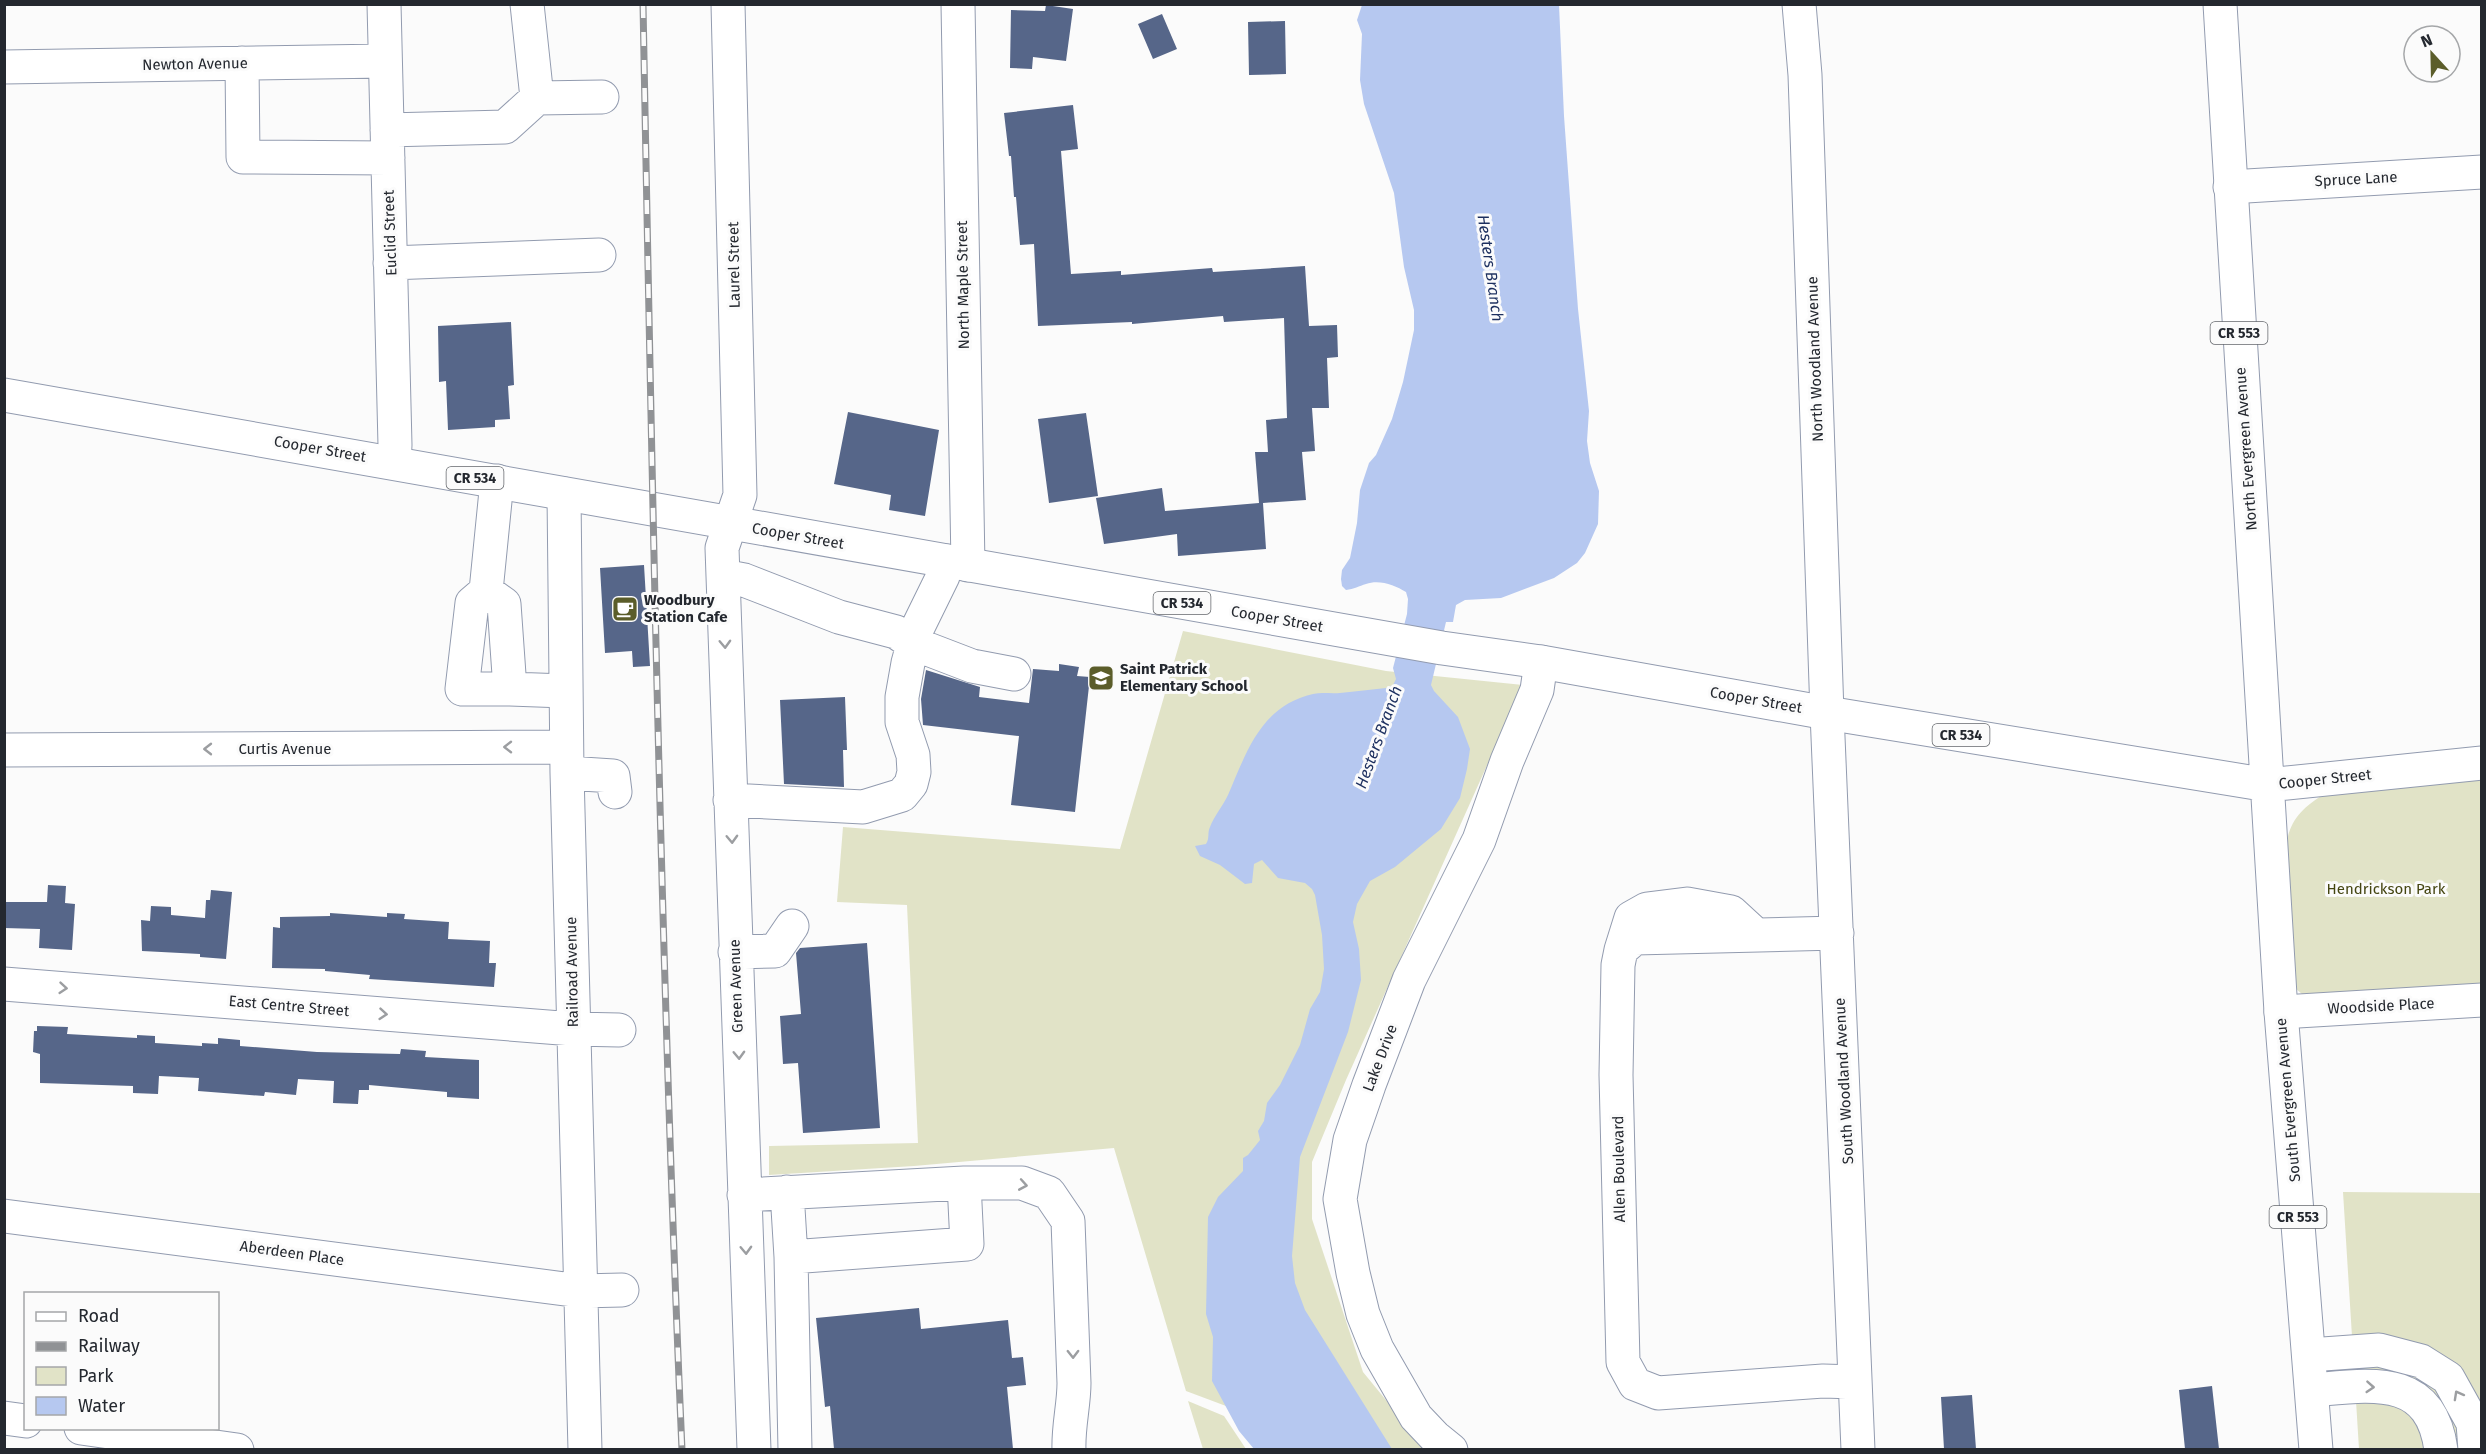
<svg xmlns="http://www.w3.org/2000/svg" width="2486" height="1454" viewBox="0 0 2486 1454" font-family="'Fira Sans',sans-serif">
<rect width="100%" height="100%" fill="#fbfbfb"/>
<path fill="#e1e3c7" d="M1183,631L1386,671L1523,685L1346,1080L1312,1162V1219L1363,1372L1426,1449H1259L1226,1406L1186,1391L1114,1148L914,1166L769,1175V1146L918,1143L907,905L837,902L843,827L1120,849Z
M2481,775V984L2302,994L2295,988L2287,841C2291,819 2303,808 2321,796Z
M2343,1192L2481,1193V1449H2359Z
M1188,1401L1224,1416L1246,1449H1203Z"/>
<path fill="#b6c8f0" d="M1362,5H1559L1564,116L1578,309L1589,411L1587,441L1590,463L1599,491L1598,524L1585,553L1577,563L1554,578L1501,598L1465,600L1456,605L1453,622H1446L1431,685L1434,691L1458,717L1470,749L1467,769L1460,798L1441,829L1395,867L1370,881L1357,904L1353,922L1359,949L1361,980L1348,1032L1300,1157L1292,1256L1295,1283L1305,1310L1392,1449H1254L1239,1431L1212,1381L1213,1337L1206,1314L1208,1217L1218,1197L1243,1171V1158L1248,1155L1260,1140L1258,1131L1264,1121L1267,1103L1280,1085L1300,1045L1310,1009L1320,992L1324,969L1322,935L1315,895L1312,889L1305,883L1278,878L1262,860L1254,864L1252,883L1245,884L1220,865L1200,856L1195,846L1206,844C1210,838 1207,833 1210,827C1214,816 1223,806 1228,795C1247,751 1261,706 1313,694C1322,692 1331,694 1340,693C1356,691 1371,690 1386,688L1393,685L1396,679L1393,668L1407,614L1408,599L1406,592C1395,585 1379,579 1366,584C1359,586 1354,589 1346,590L1342,586L1341,579L1342,570L1350,558L1357,523L1360,490L1369,463L1376,455L1392,419L1403,382L1414,330V310L1404,267L1394,193L1364,104L1360,80L1362,34L1357,20Z"/>
<path fill="#566689" d="M1046,5L1073,9L1066,61L1033,57L1032,69L1010,68L1011,10L1045,11Z
M1162,14L1177,49L1153,59L1138,24Z
M1285,21L1286,74L1249,75L1248,22Z
M1073,105L1078,149L1061,151L1071,274L1121,271V275L1212,268L1213,272L1305,266L1309,326L1337,325L1338,357L1327,358L1329,408H1312L1315,451L1302,452L1306,500L1263,503L1266,549L1178,556L1177,534L1104,544L1096,498L1162,488L1165,511L1259,503L1255,452H1268L1266,420L1287,418L1284,318L1224,322L1223,316L1132,324V322L1038,326L1034,244L1020,245L1016,197H1014L1011,156H1009L1004,113Z
M511,322L514,385L508,386L510,419L495,420V427L448,430L446,381L439,382L438,326Z
M848,412L939,430L925,516L889,510L891,495L834,484Z
M1086,413L1098,496L1049,503L1038,419Z
M644,565L650,666L633,667L632,651L605,653L600,568Z
M1059,664L1079,667L1077,676L1090,677L1075,812L1011,805L1019,736L923,725L921,699L926,670L980,687L979,697L1029,703L1033,669L1059,671Z
M845,697L847,750H843L844,787L784,784L780,700Z
M48,885L66,886L65,903L75,904L72,950L39,948L40,929L4,928V902H47Z
M211,890L232,892L226,959L200,957V954L142,951L141,920L150,921L151,906L171,907V915L205,918L206,900H210Z
M330,913L387,917V913L405,914L404,919L449,922L448,939L490,941L489,963H496L494,987L369,979L370,975L325,971V969L272,968L273,927L280,928V917L330,916Z
M867,943L880,1128L803,1133L798,1063L783,1064L780,1016L801,1014L796,953L800,948Z
M37,1026L68,1027L67,1034L137,1038V1035L155,1036V1043L202,1046V1043L218,1044V1038L240,1040V1046L317,1052L400,1054L401,1049L426,1051L425,1057L479,1060V1099L447,1097V1092L369,1085V1090H359L358,1104L333,1103L334,1081L298,1079L296,1095L265,1092L264,1096L198,1091L199,1078L159,1076L158,1094L133,1093V1086L40,1083V1054L33,1052L34,1031H37Z
M919,1308L921,1329L1008,1320L1012,1358L1023,1357L1026,1385L1007,1387L1013,1449H834L830,1406L825,1407L816,1318Z
M2212,1386L2219,1449H2185L2179,1390Z
M1972,1395L1976,1449H1944L1941,1397Z"/>
<g fill="none" stroke-linecap="round" stroke-linejoin="round">
<defs>
<path id="minor" d="M384,4L395,445L394,462
M527,4L537,98L602,97
M728,4L740,495L722,548L754,1450
M958,4L968,565
M1799,4L1805,75L1827,713L1858,1450
M242,63L243,157L388,158
M4,67L385,61
M387,130L505,127L537,98
M2230,187L2482,172
M390,263L599,255
M497,481L486,591L504,604L510,689L565,691
M564,494L567,773L585,1450
M723,576L744,580L839,617L896,632L912,643L972,666L1014,674
M486,591L472,603L462,689H510
M4,750L566,747
M567,773L613,776L615,792
M730,800L863,807L902,795L911,784L914,772L913,755L902,722V697L908,663L918,627L943,576L946,561
M1837,933L1635,938L1621,950L1618,965L1616,1075L1623,1362L1635,1384L1658,1393L1823,1381L1855,1382
M1621,950L1631,918L1647,909L1687,904L1731,912L1756,935
M735,952L775,951L792,926
M4,984L573,1029L619,1030
M2281,1012L2482,1000
M787,1192L791,1257L795,1450
M744,1195L964,1183H1022L1049,1193L1068,1221L1074,1383C1074,1405 1068,1427 1069,1450
M4,1216L580,1291L622,1290
M791,1257L967,1244L964,1183
M2309,1355L2379,1350L2421,1361L2448,1378L2473,1423L2475,1450
M2312,1390C2370,1385 2431,1373 2441,1450
M4,1418L26,1421
M81,1428L237,1450
M1451,1450L1435,1437L1416,1417L1377,1349L1363,1314L1353,1273L1340,1199L1350,1140L1369,1085L1409,980L1479,840L1507,761L1537,690L1541,662"/>
<path id="major" d="M2220,4L2281,1012L2316,1450
M4,395L1442,648L1541,662L1827,713L2268,785L2482,763"/>
</defs>
<use href="#minor" stroke="#929baf" stroke-width="35"/>
<use href="#major" stroke="#929baf" stroke-width="35"/>
<use href="#minor" stroke="#fff" stroke-width="33"/>
<use href="#major" stroke="#fff" stroke-width="33"/>
<defs>
<path id="rail" d="M643,4C652,486 661,968 682,1450"/>
</defs>
<use href="#rail" stroke="#909295" stroke-width="7"/>
<use href="#rail" stroke="#fbfbfb" stroke-width="4.5" stroke-dasharray="14" stroke-linecap="butt"/>
</g>
<defs><path id="oneway-chevron" d="M-2-3.5L2.5 0L-2 3.5" fill="none" stroke-width="1.6" stroke-linecap="round" stroke-linejoin="round" transform="scale(1.5)"/></defs>
<g stroke="#9c9ea1">
<use href="#oneway-chevron" transform="translate(725 644) rotate(88)"/>
<use href="#oneway-chevron" transform="translate(508 747) rotate(180)"/>
<use href="#oneway-chevron" transform="translate(208 749) rotate(180)"/>
<use href="#oneway-chevron" transform="translate(732 839) rotate(88)"/>
<use href="#oneway-chevron" transform="translate(63 988) rotate(5)"/>
<use href="#oneway-chevron" transform="translate(383 1014) rotate(5)"/>
<use href="#oneway-chevron" transform="translate(739 1055) rotate(88)"/>
<use href="#oneway-chevron" transform="translate(1023 1185) rotate(10)"/>
<use href="#oneway-chevron" transform="translate(746 1250) rotate(88)"/>
<use href="#oneway-chevron" transform="translate(1073 1354) rotate(89)"/>
<use href="#oneway-chevron" transform="translate(2370 1387) rotate(4)"/>
<use href="#oneway-chevron" transform="translate(2458 1395) rotate(-119)"/>
</g>
<defs>
<symbol id="cafe-square" viewBox="-11 -11 22 22"><rect x="-9" y="-9" width="18" height="18" rx="4" fill="#5b5d2a" stroke="#fbfbfb"/><path d="M-5.5-4.5H6V0H3Q3 3.5 0 3.5H-2.5Q-5.5 3.5-5.5 0ZM3-3.2v2h1.7v-2ZM-6 4.5H4V6H-6Z" fill="#fff"/></symbol>
<symbol id="school-square" viewBox="-11 -11 22 22"><rect x="-9" y="-9" width="18" height="18" rx="4" fill="#5b5d2a" stroke="#fbfbfb"/><path d="M0-5L7-2L0 1L-7-2ZM-4 1L0 2.5L4 1V4Q0 6-4 4Z" fill="#fff"/></symbol>
</defs>
<g fill-rule="evenodd">
<use href="#cafe-square" x="610" y="594" width="30" height="30"/>
<use href="#school-square" x="1086" y="663" width="30" height="30"/>
</g>
<g text-anchor="middle" stroke-width="6" stroke-linejoin="round" paint-order="stroke">
<g fill="#fbfbfb" stroke="#64676c" stroke-width="1.5">
<rect x="2210.5" y="322" width="57" height="22" rx="4.5"/>
<rect x="446.5" y="467" width="57" height="22" rx="4.5"/>
<rect x="1153.5" y="592" width="57" height="22" rx="4.5"/>
<rect x="1932.5" y="724" width="57" height="22" rx="4.5"/>
<rect x="2269.5" y="1206" width="57" height="22" rx="4.5"/>
</g>
<g font-size="14" font-weight="bold" fill="#24282f">
<text x="2239" y="338">CR 553</text>
<text x="475" y="483">CR 534</text>
<text x="1182" y="608">CR 534</text>
<text x="1961" y="740">CR 534</text>
<text x="2298" y="1222">CR 553</text>
</g>
<g font-size="15" fill="#24282f" stroke="#fbfbfb">
<text transform="translate(195 64) rotate(-1)" y="5">Newton Avenue</text>
<text transform="translate(2356 179) rotate(-3)" y="5">Spruce Lane</text>
<text transform="translate(390 233) rotate(-92)" y="5">Euclid Street</text>
<text transform="translate(734 265) rotate(-91)" y="5">Laurel Street</text>
<text transform="translate(963 285) rotate(-91)" y="5">North Maple Street</text>
<text transform="translate(1815 359) rotate(-92)" y="5">North Woodland Avenue</text>
<text transform="translate(320 449) rotate(10)" y="5">Cooper Street</text>
<text transform="translate(2246 449) rotate(-94)" y="5">North Evergreen Avenue</text>
<text transform="translate(798 536) rotate(10)" y="5">Cooper Street</text>
<text transform="translate(1277 619) rotate(10)" y="5">Cooper Street</text>
<text transform="translate(1756 700) rotate(10)" y="5">Cooper Street</text>
<text x="285" y="754">Curtis Avenue</text>
<text transform="translate(2325 779) rotate(-6)" y="5">Cooper Street</text>
<text transform="translate(572 972) rotate(-91)" y="5">Railroad Avenue</text>
<text transform="translate(736 986) rotate(-92)" y="5">Green Avenue</text>
<text transform="translate(289 1006) rotate(5)" y="5">East Centre Street</text>
<text transform="translate(2381 1006) rotate(-3)" y="5">Woodside Place</text>
<text transform="translate(1380 1058) rotate(-69)" y="5">Lake Drive</text>
<text transform="translate(1844 1081) rotate(-93)" y="5">South Woodland Avenue</text>
<text transform="translate(2288 1100) rotate(-95)" y="5">South Evergreen Avenue</text>
<text transform="translate(1619 1169) rotate(-91)" y="5">Allen Boulevard</text>
<text transform="translate(292 1253) rotate(8)" y="5">Aberdeen Place</text>
</g>
<g font-size="15" font-weight="bold" fill="#24282f" stroke="#fbfbfb" text-anchor="start">
<text x="644" y="605">Woodbury<tspan x="644" dy="17">Station Cafe</tspan></text>
<text x="1120" y="674">Saint Patrick<tspan x="1120" dy="17">Elementary School</tspan></text>
</g>
<g font-size="15" fill="#444511" stroke="#fbfbfb">
<text x="2386" y="894">Hendrickson Park</text>
</g>
<g font-size="16" font-style="italic" fill="#1c2f5f" stroke="#fbfbfb">
<text transform="translate(1491 268) rotate(82)" y="6">Hesters Branch</text>
<text transform="translate(1378 737) rotate(-70)" y="6">Hesters Branch</text>
</g>
</g>
<rect width="2486" height="1454" fill="none" stroke="#24282f" stroke-width="12"/>
<rect x="24" y="1292" width="195" height="138" fill="#fbfbfb" stroke="#a5a7a9" stroke-width="1.5"/>
<rect x="36" y="1312" width="30" height="9" fill="#ffffff" stroke="#a5a7a9" stroke-width="1.5"/>
<text x="78" y="1322" font-size="18" fill="#24282f">Road</text>
<rect x="36" y="1342" width="30" height="9" fill="#909295" stroke="#a5a7a9" stroke-width="1.5"/>
<text x="78" y="1352" font-size="18" fill="#24282f">Railway</text>
<rect x="36" y="1367" width="30" height="18" fill="#e1e3c7" stroke="#a5a7a9" stroke-width="1.5"/>
<text x="78" y="1382" font-size="18" fill="#24282f">Park</text>
<rect x="36" y="1397" width="30" height="18" fill="#b6c8f0" stroke="#a5a7a9" stroke-width="1.5"/>
<text x="78" y="1412" font-size="18" fill="#24282f">Water</text>
<g transform="translate(2432 54) rotate(338)"><circle r="28" fill="#fbfbfb" stroke="#a5a7a9" stroke-width="1.5"/>
<path d="M0-4.5L10 22L0 15L-10 22Z" fill="#5b5d2a"/>
<text y="-9" font-size="16" font-weight="bold" text-anchor="middle" fill="#24282f">N</text>
</g>
</svg>
